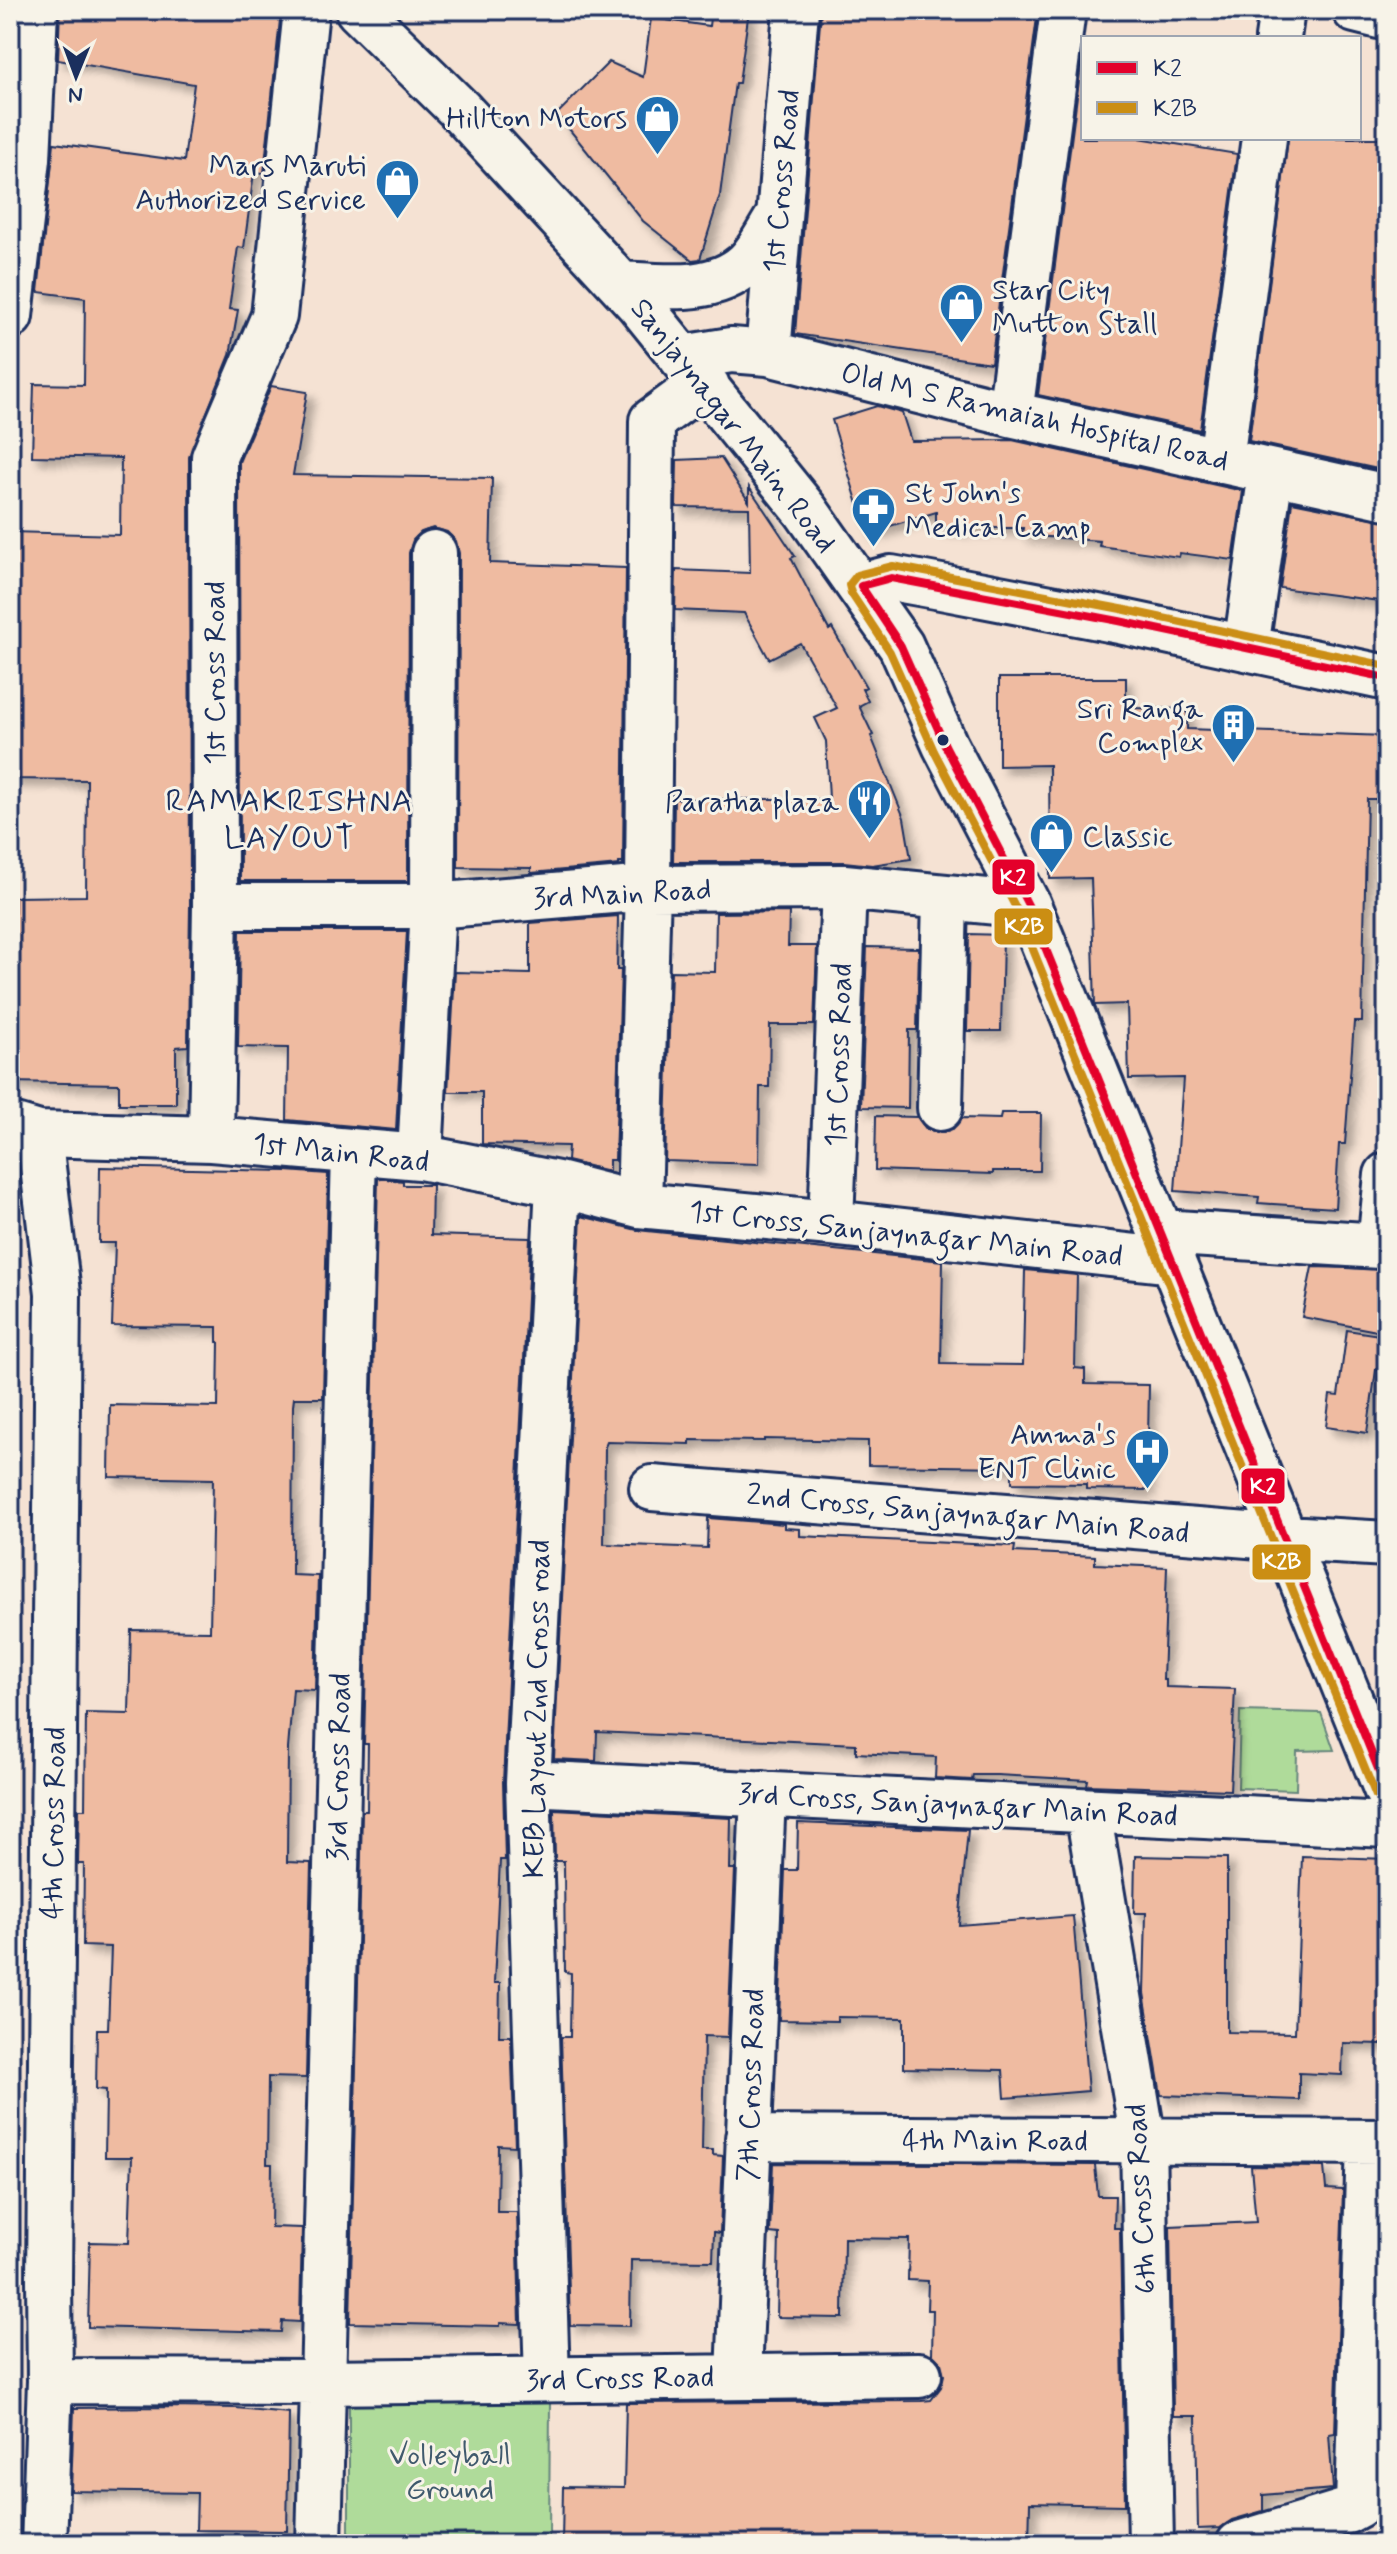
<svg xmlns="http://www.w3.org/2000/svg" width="1397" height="2554" viewBox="0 0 1397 2554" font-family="Mynerve,sans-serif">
<defs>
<filter id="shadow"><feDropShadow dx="7" dy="7" stdDeviation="4" flood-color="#0004"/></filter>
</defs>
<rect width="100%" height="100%" fill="#f5e2d3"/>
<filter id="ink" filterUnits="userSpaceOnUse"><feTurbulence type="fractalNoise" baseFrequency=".0125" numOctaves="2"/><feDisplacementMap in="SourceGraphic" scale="16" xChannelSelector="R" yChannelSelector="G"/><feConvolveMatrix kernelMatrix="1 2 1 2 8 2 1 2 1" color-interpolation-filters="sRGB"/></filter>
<g filter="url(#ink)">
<path fill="#afdb9a" stroke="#65857c" stroke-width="2" d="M1240,1711L1321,1713L1334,1750L1297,1751L1296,1790L1238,1788Z
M349,2399L550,2401L549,2544H349Z"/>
<path fill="#efbba1" stroke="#1b2f5e" stroke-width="2" filter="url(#shadow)" d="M60,10H281L264,173L254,172L244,248L238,247L229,309L238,310L230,355L189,457L190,906L188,1046L176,1047V1104H119V1084L10,1082V943H14L15,897L86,896L87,780L10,779V532L120,535L121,458L32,456L34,384L84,385L85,298L38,292L54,143L184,161L194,84L58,60Z
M711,10H749L739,83H735L720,195L700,259L692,260L643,221L557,114L609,62L643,77L651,18L709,26Z
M821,10H1038L991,363L795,334Z
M1083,50V138H1139L1237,154L1200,430L1038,395Z
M1288,138H1387V471L1249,441Z
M271,386L307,392L293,475L492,478L490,563L626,568L623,863H619V865L531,873V868L458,867L459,553L456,541L447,532L433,528L421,532L413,540L409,553L408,881H240L239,462Z
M877,406L902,413L911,441L1012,440L1243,491L1233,560L1180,553L1179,557L1099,546L1100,541L1022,535L1023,528H936V512L867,533L832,420Z
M721,458L749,502V487L795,556L791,558L829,630L832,628L866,687L862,689L868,701L859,706L873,735L871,736L904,818L911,859L872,865L844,862H673L674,799H829L826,741L815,718L837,708L800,643L769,659L744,613L675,610L676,570L750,573L749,508L676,507L677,460Z
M1292,502L1387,521V602L1280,588Z
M999,678H1126V708L1187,709V729L1386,736L1385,799H1367L1362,1022H1354L1345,1144H1339L1335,1208L1258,1203L1259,1197L1175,1191L1183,1078L1129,1079L1127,1004L1095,1005L1091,878L1050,879L1049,765L999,766Z
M789,912L788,946H817L814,1025H770L769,1087H760L759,1164L665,1161L671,971L715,972L716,913Z
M618,916L617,970H621L615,1160H609V1171L567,1161L568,1146L482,1144V1092H448L455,972L530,974V923Z
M240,931H407L396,1130L287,1120L288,1048L238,1047Z
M969,934L1003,935L1001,1031H967Z
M867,947L919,948L917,1030H909L908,1108L861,1107Z
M1001,1113H1041L1040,1171H993V1174L875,1170L876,1116L917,1117L926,1129L940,1133L953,1129L962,1118L1000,1119Z
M100,1167L286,1171L328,1174L323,1398H294L293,1406L292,1575L318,1576L315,1690L293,1689L288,1749L287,1862L311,1863L306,2078L268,2077L267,2164H272L271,2227L302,2228L300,2322L282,2321L281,2332L88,2327L90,2242L129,2243L132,2157H105L106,2090L96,2089L97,2029H108L111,1947L83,1946L84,1864H78L79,1809H85L86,1713L129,1714L131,1630L210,1631L213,1479L109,1477L110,1405L218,1407L219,1342H217V1327L112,1326L115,1243H99Z
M378,1178L403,1181V1185H432L431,1235L530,1238L503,1782L505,1860H500L494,1983H500L499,2036H511L515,2146L498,2145L497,2212H517L520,2324L500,2323V2326L350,2323L362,1811H367L368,1744H364Z
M581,1216L637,1230L943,1261L941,1364L1023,1365L1025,1270L1077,1275L1075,1368L1085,1369V1384L1149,1385L1147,1490L1086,1489V1484L1012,1483V1467L868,1465V1441L764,1439V1441L690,1440V1444L607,1442L605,1447L604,1544L707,1548L708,1518L784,1524V1528L800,1529V1536L1015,1546L1014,1552L1095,1556V1564L1167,1567L1163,1680H1166V1687L1235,1689L1230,1790L1087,1785L1088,1780L997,1775H973L972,1780L935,1778L936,1757L856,1753V1744L597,1732L596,1761L554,1759Z
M1312,1267L1387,1269L1377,1331L1302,1317Z
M1347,1330L1386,1336L1382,1370H1376L1367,1433L1326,1427L1330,1395L1338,1396Z
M554,1809L731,1818L730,1869H735L728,2037L704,2036L702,2150H713V2155L723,2156L720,2233L714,2232L713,2261L631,2260L630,2326L570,2325L561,2037H570L571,1973L565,1972L564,1861H555Z
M798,1823L968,1830L959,1925L1073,1916L1088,2091L1005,2098L1003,2070L904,2068V2018L837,2017V2021L779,2020L785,1870H797Z
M1135,1856L1227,1858V2032L1295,2033L1302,1856L1387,1859V2009L1384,2008L1383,2044L1343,2043L1342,2075L1299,2073V2100L1161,2095L1144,1993L1146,1913H1134Z
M773,2163L1095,2165L1098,2196H1115L1114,2228H1120L1125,2505L1030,2503L1029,2544H562L563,2487L624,2488L626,2403L921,2401L931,2400L941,2387L944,2375L941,2363L932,2354L933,2310H927L928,2281L908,2280L909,2239L844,2238L843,2318L777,2317L779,2234L770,2233Z
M1251,2166L1324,2167L1326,2189L1343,2190L1335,2433L1329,2434L1333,2489L1263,2495V2511L1232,2520L1220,2528L1198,2529L1196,2416H1173L1170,2226L1256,2222Z
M168,2407L236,2408L289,2413L287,2531L196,2530L197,2493L71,2491L74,2408Z"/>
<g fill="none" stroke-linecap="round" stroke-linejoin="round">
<defs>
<path id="minor" d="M358,10L459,109L638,303L806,511L901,646L945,745L1028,905L1387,1791
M1355,10L1387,18
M1278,38L1282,10
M621,284C662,286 713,294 746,264C759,252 768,232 778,217
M10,316L28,159L35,10
M768,353L796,10
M682,358L731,350L768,353L1010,414L1387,497
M1010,414L1063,10
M1221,460L1264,138
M861,586L891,578L941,587L1119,621L1387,678
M1246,648L1271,472
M215,906H433L648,888L844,887L1028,905
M940,1108L945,898
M12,1126L39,1134L211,1139L420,1157L558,1184L639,1205L831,1223L1173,1261
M39,1134L58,1293L49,2280L50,2381L44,2544
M211,1139L215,906L214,457L274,316L306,10
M420,1157L433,906L434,553
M639,1205L648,888L652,421L682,399L707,386
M831,1223L844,887
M1161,1232L1380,1246L1387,1175
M652,1488L1285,1538L1387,1544
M528,1783L1387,1825
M1088,1811L1143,2140L1151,2544
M748,2138L1387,2142
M739,2376L763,1794
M547,2379L528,1783L558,1184
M50,2381L322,2382L919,2375
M319,2544L354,1152
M1239,2544L1347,2511L1358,2505L1369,2142"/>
</defs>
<use href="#minor" stroke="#1b2f5e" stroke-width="50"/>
<use href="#minor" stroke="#f7f3e8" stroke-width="44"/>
<defs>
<path id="bus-1" d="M861,586L901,646L945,745L1028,905L1387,1791
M861,586L891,578L1119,621L1387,678"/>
<path id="bus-2" d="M1376,1796L1017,910L934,751L890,652L851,593L849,585L857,575L893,566L1121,609L1387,666"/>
</defs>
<use href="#bus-1" stroke="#f7f3e8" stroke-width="14"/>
<use href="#bus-2" stroke="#f7f3e8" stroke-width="14"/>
<use href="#bus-1" stroke="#e4002b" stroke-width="8"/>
<use href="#bus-2" stroke="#cb8e13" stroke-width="8"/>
</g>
</g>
<defs>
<symbol id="shop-pin" viewBox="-11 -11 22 30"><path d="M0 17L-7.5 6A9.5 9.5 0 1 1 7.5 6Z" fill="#1f6fb2" stroke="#f7f3e8"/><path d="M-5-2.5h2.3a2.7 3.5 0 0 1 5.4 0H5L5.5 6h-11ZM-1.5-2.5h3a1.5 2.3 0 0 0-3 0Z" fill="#fff"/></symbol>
<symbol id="pharmacy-pin" viewBox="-11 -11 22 30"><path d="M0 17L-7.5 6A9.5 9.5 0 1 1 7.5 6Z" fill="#1f6fb2" stroke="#f7f3e8"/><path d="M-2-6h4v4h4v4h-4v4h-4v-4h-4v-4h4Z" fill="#fff"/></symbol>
<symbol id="building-pin" viewBox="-11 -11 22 30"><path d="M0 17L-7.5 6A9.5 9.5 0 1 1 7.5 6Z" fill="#1f6fb2" stroke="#f7f3e8"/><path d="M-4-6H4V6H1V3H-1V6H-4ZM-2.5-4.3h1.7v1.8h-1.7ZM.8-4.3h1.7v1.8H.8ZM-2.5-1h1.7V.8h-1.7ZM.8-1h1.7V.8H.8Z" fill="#fff"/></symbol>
<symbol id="restaurant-pin" viewBox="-11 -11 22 30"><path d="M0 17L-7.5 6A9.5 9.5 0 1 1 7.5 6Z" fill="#1f6fb2" stroke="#f7f3e8"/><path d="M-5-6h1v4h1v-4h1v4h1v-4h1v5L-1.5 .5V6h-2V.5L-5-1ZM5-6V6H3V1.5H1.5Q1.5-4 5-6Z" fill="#fff"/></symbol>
<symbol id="hospital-pin" viewBox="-11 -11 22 30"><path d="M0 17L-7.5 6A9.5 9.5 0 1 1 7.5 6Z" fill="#1f6fb2" stroke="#f7f3e8"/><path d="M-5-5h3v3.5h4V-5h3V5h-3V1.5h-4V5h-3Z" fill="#fff"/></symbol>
</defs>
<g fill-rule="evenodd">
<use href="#shop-pin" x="632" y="92" width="51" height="69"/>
<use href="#shop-pin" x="372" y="156" width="51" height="69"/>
<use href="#shop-pin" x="936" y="280" width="51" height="69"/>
<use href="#pharmacy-pin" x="848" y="484" width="51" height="69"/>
<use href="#building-pin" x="1208" y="700" width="51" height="69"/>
<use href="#restaurant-pin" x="844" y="776" width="51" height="69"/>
<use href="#shop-pin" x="1026" y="810" width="51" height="69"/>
<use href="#hospital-pin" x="1122" y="1426" width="51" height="69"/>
</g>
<circle fill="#1b2f5e" stroke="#f7f3e8" stroke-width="3" cx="943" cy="740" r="7"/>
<g text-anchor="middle" stroke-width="6" stroke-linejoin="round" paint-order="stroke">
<g font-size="30" fill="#1b2f5e" stroke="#f7f3e8" text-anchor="end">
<text x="627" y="127">Hillton Motors</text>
<text x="366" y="175">Mars Maruti<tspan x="366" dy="34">Authorized Service</tspan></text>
<text x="992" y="299" text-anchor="start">Star City<tspan x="992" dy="34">Mutton Stall</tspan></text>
<text x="905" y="502" text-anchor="start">St John's<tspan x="905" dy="34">Medical Camp</tspan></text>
<text x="1203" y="718">Sri Ranga<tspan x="1203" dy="34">Complex</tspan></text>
<text x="839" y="811">Paratha plaza</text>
<text x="1082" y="846" text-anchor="start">Classic</text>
<text x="1116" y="1444">Amma's<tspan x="1116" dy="34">ENT Clinic</tspan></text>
</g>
<g font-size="30" fill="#1b2f5e" stroke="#f7f3e8">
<text transform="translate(781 181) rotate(-85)" y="10">1st Cross Road</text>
<text transform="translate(1035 416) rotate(13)" y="10">Old M S Ramaiah Hospital Road</text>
<text transform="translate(734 425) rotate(52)" y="10">Sanjaynagar Main Road</text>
<text transform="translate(214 673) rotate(-90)" y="10">1st Cross Road</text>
<text transform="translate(622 893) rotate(-3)" y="10">3rd Main Road</text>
<text transform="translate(838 1055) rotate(-88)" y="10">1st Cross Road</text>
<text transform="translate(341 1152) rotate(6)" y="10">1st Main Road</text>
<text transform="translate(906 1233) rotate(6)" y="10">1st Cross, Sanjaynagar Main Road</text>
<text transform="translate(968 1513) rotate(5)" y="10">2nd Cross, Sanjaynagar Main Road</text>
<text transform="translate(536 1709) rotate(-89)" y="10">KEB Layout 2nd Cross road</text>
<text transform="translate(338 1767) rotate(-89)" y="10">3rd Cross Road</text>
<text transform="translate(958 1804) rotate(3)" y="10">3rd Cross, Sanjaynagar Main Road</text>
<text transform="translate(53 1823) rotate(-89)" y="10">4th Cross Road</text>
<text transform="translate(750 2085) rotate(-88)" y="10">7th Cross Road</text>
<text x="995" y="2150">4th Main Road</text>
<text transform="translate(1140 2199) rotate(-93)" y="10">6th Cross Road</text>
<text transform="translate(620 2378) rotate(-1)" y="10">3rd Cross Road</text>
</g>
<g font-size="30" fill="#405a6d" stroke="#f7f3e8">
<text x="450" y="2464">Volleyball<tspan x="450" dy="34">Ground</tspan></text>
</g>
<g font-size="32" letter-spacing="2" fill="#1b2f5e" stroke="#f7f3e8">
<text x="290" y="811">RAMAKRISHNA<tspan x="290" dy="37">LAYOUT</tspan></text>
</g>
</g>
<g stroke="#f7f3e8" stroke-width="3">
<rect x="991" y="858" width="45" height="38" rx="8" fill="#e4002b"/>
<rect x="993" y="907" width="61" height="39" rx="8" fill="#cb8e13"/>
<rect x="1240" y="1467" width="46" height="38" rx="8" fill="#e4002b"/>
<rect x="1251" y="1543" width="61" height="38" rx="8" fill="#cb8e13"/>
</g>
<g font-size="22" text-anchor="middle" font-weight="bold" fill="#fff">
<text x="1013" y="885">K2</text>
<text x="1024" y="934">K2B</text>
<text x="1263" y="1494">K2</text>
<text x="1281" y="1569">K2B</text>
</g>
<rect width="1397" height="2554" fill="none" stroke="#f7f3e8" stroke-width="40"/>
<rect x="20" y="20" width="1357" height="2514" fill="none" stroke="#1b2f5e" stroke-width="3" filter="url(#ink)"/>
<rect x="1081" y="36" width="280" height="104" fill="#f7f3e8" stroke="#9fa5b1" stroke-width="2"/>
<rect x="1097" y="62" width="40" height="12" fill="#e4002b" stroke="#9fa5b1" stroke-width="2"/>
<text x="1153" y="76" font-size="24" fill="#1b2f5e">K2</text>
<rect x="1097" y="102" width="40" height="12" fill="#cb8e13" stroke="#9fa5b1" stroke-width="2"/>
<text x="1153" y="116" font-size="24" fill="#1b2f5e">K2B</text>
<g transform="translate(76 76) rotate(181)" stroke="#f7f3e8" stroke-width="6" paint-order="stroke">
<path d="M0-6L14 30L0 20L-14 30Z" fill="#1b2f5e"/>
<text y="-12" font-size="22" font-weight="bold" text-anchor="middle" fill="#1b2f5e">N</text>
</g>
</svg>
